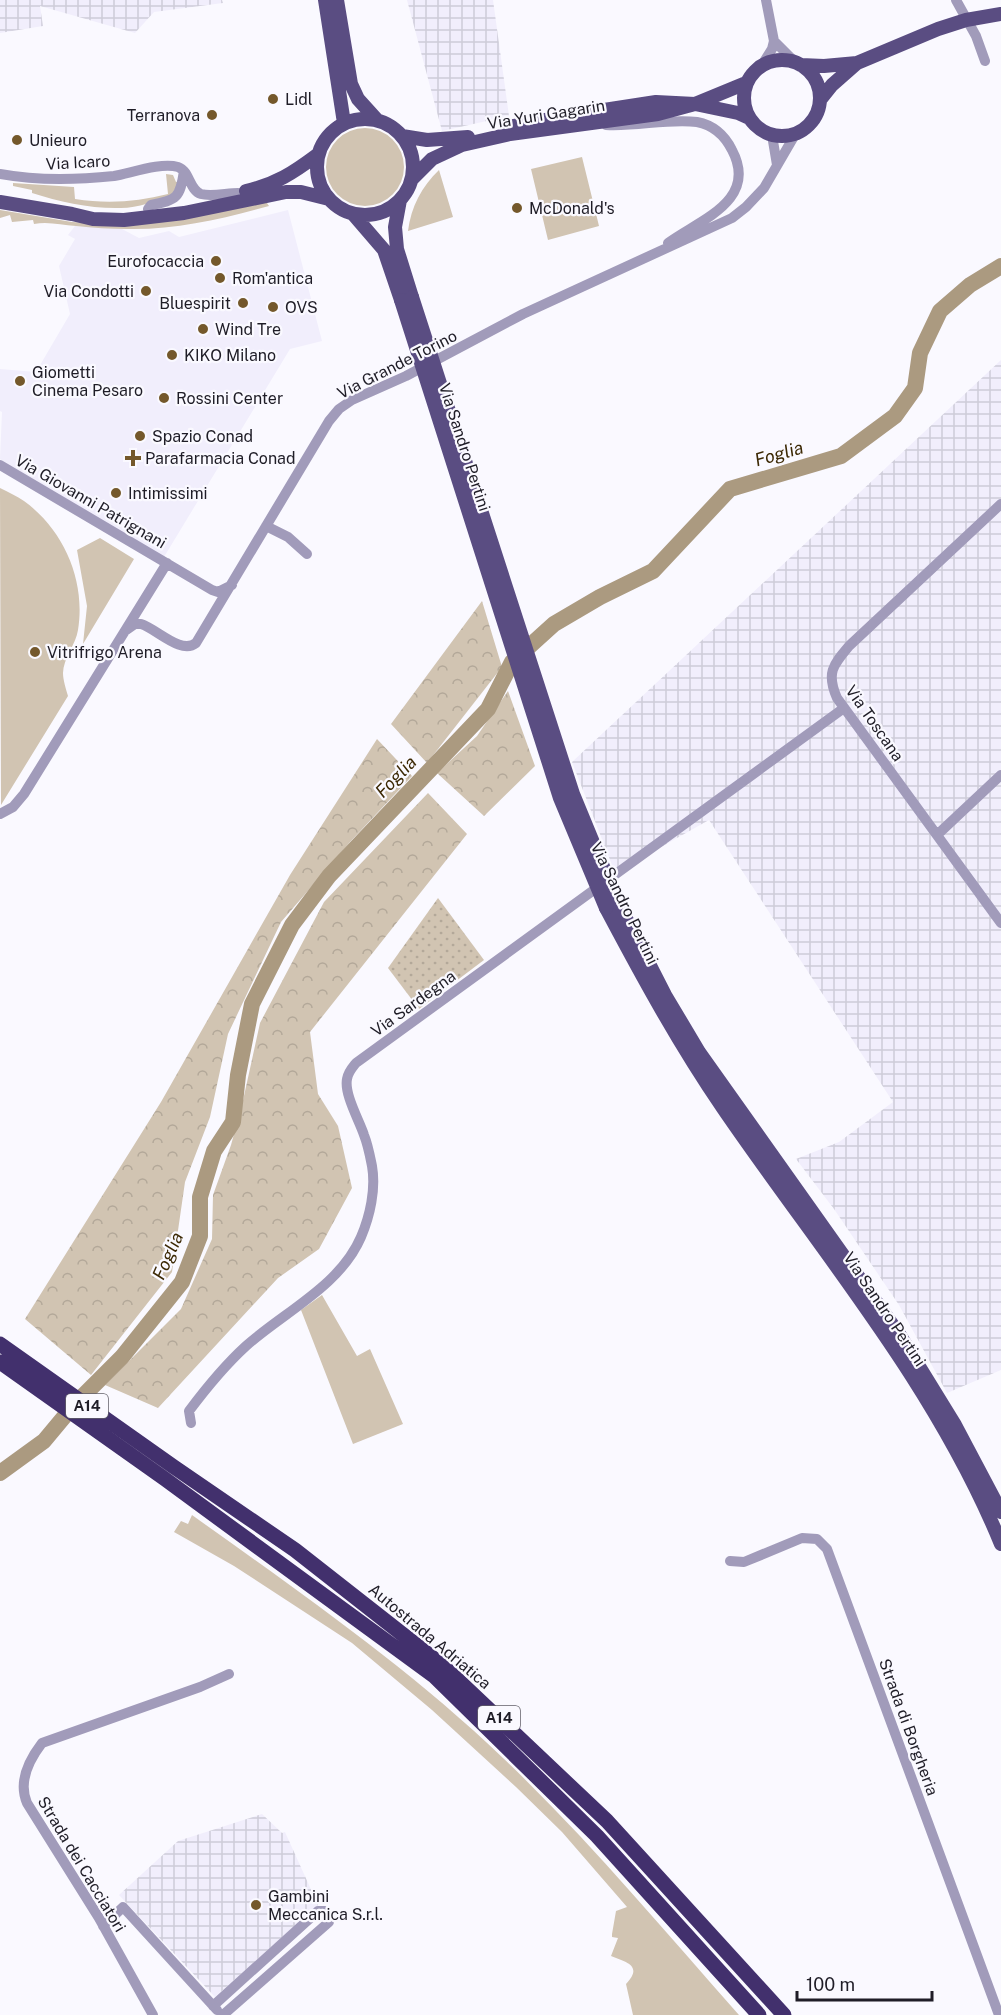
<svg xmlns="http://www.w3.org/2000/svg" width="1001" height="2015" viewBox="0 0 1001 2015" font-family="'Public Sans',sans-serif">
<defs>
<pattern id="industrial-grid" width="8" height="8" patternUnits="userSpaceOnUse" patternTransform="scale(1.5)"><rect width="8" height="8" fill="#f1eefc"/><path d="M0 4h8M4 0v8" fill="none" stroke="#ceccd8"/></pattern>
<pattern id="forest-crowns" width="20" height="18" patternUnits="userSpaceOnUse" patternTransform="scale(1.5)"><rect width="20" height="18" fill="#d1c4b2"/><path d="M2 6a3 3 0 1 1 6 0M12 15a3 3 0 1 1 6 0" fill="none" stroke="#b3a899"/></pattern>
<pattern id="park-dots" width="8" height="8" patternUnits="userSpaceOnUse" patternTransform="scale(1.5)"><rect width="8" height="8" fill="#d1c4b2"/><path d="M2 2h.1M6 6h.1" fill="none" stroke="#b3a899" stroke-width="1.8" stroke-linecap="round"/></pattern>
</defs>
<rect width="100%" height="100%" fill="#faf9ff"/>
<path fill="#f1eefc" d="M288,210L322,341L290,349L164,557L0,459L2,412L0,411V369L36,372L70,314L59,266L75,239L68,235L75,226L122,229L139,238L169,231L179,237Z"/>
<path fill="url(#industrial-grid)" d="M0,0H222L223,3L154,12L135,33L40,6L43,26L0,33Z
M407,0H493L509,116L442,131Z
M1001,360V1370L947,1393L899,1305L834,1209L796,1159L839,1142L893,1102L709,820L654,851L617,878L572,762Z
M262,1814L282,1833L285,1832L318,1905L215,1997L119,1895L178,1841Z"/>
<path fill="#d1c4b2" d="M326 167a39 39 0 1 1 78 0a39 39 0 1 1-78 0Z
M582,157L599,226L548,240L531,169Z
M439,170L453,217L408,231C411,207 422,186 439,170Z
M166,174L173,175L176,182H179L172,195C156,201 138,208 121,208C92,209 60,202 32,193V190L13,186V183L74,187L75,199C107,204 137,202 168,194Z
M265,200L269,206C222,219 176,230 127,229C110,229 93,228 76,226C61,225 48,221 34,224L33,220L12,222L10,215L0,218V210L72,222L107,224Z
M0,488C8,492 17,496 24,501C64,530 86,581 78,630C76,644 63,659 63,673C63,680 66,689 68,696L1,805Z
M100,538L134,559L83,644L87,606L77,550Z
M322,1295L357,1356L370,1349L403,1424L353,1444L301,1310Z
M192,1515C298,1591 408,1667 503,1758C587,1838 662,1928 739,2015H633L626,1984C644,1965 625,1962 611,1956L618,1938L612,1937V1934L616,1911L627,1907L562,1832L516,1787L432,1710L352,1643L234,1566L174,1532L181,1521L188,1524Z"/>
<path fill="url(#forest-crowns)" d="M482,601L502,667L427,763L391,724Z
M508,691L535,766L484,816L437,773L477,736Z
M377,739L412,776L350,842L281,922L228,1034L210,1117L185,1182L172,1272L91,1375L25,1319L161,1102L290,875Z
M428,793L467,834L310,1032L318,1094L338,1126L352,1188L319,1249L278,1278L158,1408L105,1385L181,1309L212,1239L213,1195L231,1145L242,1105L260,1023L324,902Z"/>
<path fill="url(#park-dots)" d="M438,898L484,960L419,1009L388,968Z"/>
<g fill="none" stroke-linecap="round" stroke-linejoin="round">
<path stroke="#ab9a80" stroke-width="16" d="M0,1473L44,1441L74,1405L122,1357L182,1282L200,1236V1197L214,1151L233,1122L238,1075L252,1004L292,925L329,876L488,709L512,662L554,624L600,597L653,571L730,489L841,456L895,416L915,388L920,353L940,311L970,285L1001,266"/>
<path stroke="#a19bba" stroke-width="10" d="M956,0L976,36L985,61
M774,41L796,63
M762,65L772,49L774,41L766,0
M606,125C636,127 669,118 697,122C713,125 725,136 732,150C759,201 699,220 668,243
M772,135L777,165
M0,174C38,181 76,180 114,176C131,173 161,162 178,167C190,171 189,190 201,194C211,197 227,193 238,193
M148,209L151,205C177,200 180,198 184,171
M0,465L212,590L218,592L232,585
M1001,504L849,646C833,665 826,673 837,698L1001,923
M266,526L288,537L307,554
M125,631L135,624H141C157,629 181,655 196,643L329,421L339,409L352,400L406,376L523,314L732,218L746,207L764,188L796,133
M0,814L13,807L24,794L167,563
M937,835L1001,775
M191,1423L189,1411C207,1387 224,1366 246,1346C284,1312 340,1286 361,1237C370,1216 376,1189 372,1166C370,1156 368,1145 364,1135C359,1120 344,1094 347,1079C348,1072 352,1068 356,1063L844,708
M730,1561L744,1562L802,1538L817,1539L827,1549L999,2015
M103,1926L123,1907L217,2010
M213,2006L318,1911H325L328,1914L329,1922L223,2015
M153,2015L99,1918L27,1803C18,1782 29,1760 42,1743L200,1687L229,1674"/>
<path stroke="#5a4d82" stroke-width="14" d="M325,0L344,123
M337,0L351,84L358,99L377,120
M744 98a38 38 0 1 1 76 0a38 38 0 1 1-76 0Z
M801,65L824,66L857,63L938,29L966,20L1001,14
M820,100L832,85L857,63
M317 167a48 48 0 1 1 96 0a48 48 0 1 1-96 0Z
M513,126L565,116L656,102L695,104L738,113L749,118
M402,136L427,140L468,137
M412,179L432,159L462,145L510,134L658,114L695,104L746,83
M246,191C276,184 293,173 317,155
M400,200L395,227L397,249L412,297
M0,202L72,214L93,219L124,220L184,213L286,192H301L329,199
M353,214L384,250L401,300
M618,903L665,995L699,1052L899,1334L955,1425L1001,1512
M606,908C642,976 679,1044 723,1108C820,1250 935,1383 1001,1544"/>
<path stroke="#42306d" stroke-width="15" d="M0,1344L174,1467L295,1550L443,1666L607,1821L784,2015
M0,1362L165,1479L434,1676L597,1836L759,2015"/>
<path stroke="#5a4d82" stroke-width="14" d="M412,297L573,794L618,903
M401,300L560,798L606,908"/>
</g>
<g fill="#74582b" stroke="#faf9ff" stroke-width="2">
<circle cx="273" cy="99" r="6"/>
<circle cx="212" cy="115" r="6"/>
<circle cx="17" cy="140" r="6"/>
<circle cx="517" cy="208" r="6"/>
<circle cx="216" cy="261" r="6"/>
<circle cx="220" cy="278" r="6"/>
<circle cx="146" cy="291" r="6"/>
<circle cx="243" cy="303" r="6"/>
<circle cx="273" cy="307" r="6"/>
<circle cx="203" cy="329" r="6"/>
<circle cx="172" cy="355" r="6"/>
<circle cx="20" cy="381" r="6"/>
<circle cx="164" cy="398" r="6"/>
<circle cx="140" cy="436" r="6"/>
<path d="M130 449h6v6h6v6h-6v6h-6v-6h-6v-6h6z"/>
<circle cx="116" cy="493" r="6"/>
<circle cx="35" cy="652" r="6"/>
<circle cx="256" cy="1905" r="6"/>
</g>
<g text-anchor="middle" stroke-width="4.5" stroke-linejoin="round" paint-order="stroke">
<g fill="#faf9ff" stroke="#615f68" stroke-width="1.5">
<rect x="66" y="1394" width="42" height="24" rx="4.5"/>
<rect x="478" y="1706" width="42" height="24" rx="4.5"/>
</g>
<g font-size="15" font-weight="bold" fill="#1f1d27">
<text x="87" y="1411">A14</text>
<text x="499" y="1723">A14</text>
</g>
<g font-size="16" fill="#1f1d27" stroke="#faf9ff" text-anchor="start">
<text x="285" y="105">Lidl</text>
<text x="200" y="121" text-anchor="end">Terranova</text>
<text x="29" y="146">Unieuro</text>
<text x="529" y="214">McDonald's</text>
<text x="204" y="267" text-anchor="end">Eurofocaccia</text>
<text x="232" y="284">Rom'antica</text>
<text x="134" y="297" text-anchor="end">Via Condotti</text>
<text x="231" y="309" text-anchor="end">Bluespirit</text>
<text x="285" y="313">OVS</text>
<text x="215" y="335">Wind Tre</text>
<text x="184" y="361">KIKO Milano</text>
<text x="32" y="378">Giometti<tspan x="32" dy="18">Cinema Pesaro</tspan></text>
<text x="176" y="404">Rossini Center</text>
<text x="152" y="442">Spazio Conad</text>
<text x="145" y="464">Parafarmacia Conad</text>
<text x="128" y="499">Intimissimi</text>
<text x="47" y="658">Vitrifrigo Arena</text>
<text x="268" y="1902">Gambini<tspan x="268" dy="18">Meccanica S.r.l.</tspan></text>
</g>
<g font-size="16" fill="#1f1d27" stroke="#faf9ff">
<text transform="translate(546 114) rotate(-9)" y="6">Via Yuri Gagarin</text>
<text transform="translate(78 162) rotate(-3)" y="6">Via Icaro</text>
<text transform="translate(397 364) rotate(-27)" y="6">Via Grande Torino</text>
<text transform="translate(465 447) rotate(72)" y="6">Via Sandro Pertini</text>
<text transform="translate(91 501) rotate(30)" y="6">Via Giovanni Patrignani</text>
<text transform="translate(875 723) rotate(55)" y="6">Via Toscana</text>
<text transform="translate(625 903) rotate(64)" y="6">Via Sandro Pertini</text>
<text transform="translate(413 1003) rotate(-36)" y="6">Via Sardegna</text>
<text transform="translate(885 1309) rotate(56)" y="6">Via Sandro Pertini</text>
<text transform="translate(430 1636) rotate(40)" y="6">Autostrada Adriatica</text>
<text transform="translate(909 1727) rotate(70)" y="6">Strada di Borgheria</text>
<text transform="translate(82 1864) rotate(59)" y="6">Strada dei Cacciatori</text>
</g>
<g font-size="18" font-style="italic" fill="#3c2905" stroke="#faf9ff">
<text transform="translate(779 454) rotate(-16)" y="6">Foglia</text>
<text transform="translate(396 777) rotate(-46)" y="6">Foglia</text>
<text transform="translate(168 1256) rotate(-66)" y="6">Foglia</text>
</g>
</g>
<path d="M797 1991v9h135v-9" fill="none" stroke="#1f1d27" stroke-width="3"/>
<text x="806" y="1991" font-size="18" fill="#1f1d27" stroke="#faf9ff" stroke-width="4.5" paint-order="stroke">100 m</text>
</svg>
